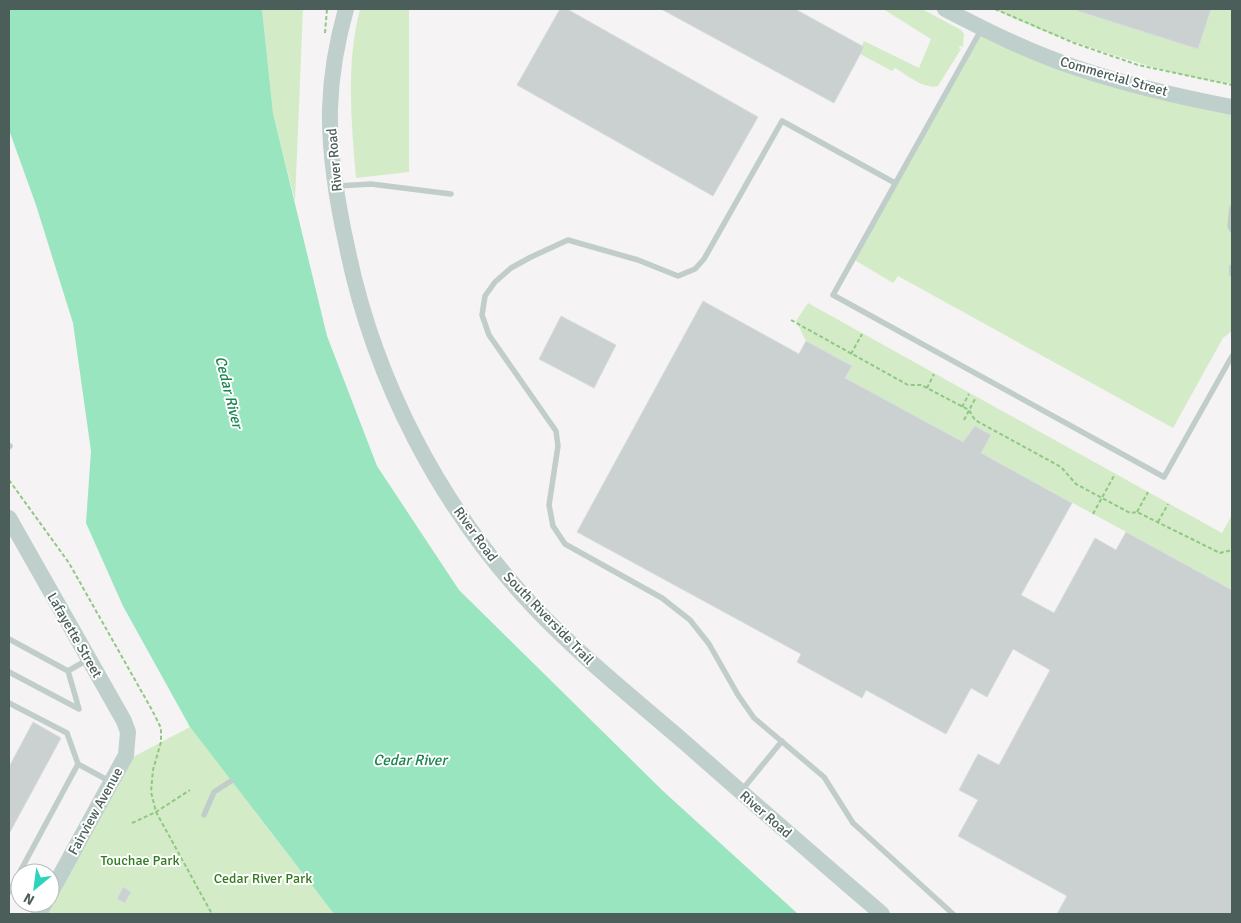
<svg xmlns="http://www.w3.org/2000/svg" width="1241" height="923" viewBox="0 0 1241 923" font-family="Signika,sans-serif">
<rect width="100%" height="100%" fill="#f5f3f4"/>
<path fill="#d3ecc7" d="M262,9H303L295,201L273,113Z
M360,9H409V172L356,178C351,122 346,63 360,9Z
M883,9H922L961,30L964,34L963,47L960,46L959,48L961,49L938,86C924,90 906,74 895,68L892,71L860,54L865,47L862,45L864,41L919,68L931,39Z
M995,9H1232V84C1193,79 1154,68 1117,56C1075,43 1033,29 995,9Z
M982,28L1029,49L1232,107V331L1223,338L1173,428L898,276L893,283L853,259Z
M808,303L1222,533L1232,515L1231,589L981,453L991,435L975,427L963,442L845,378L852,366L806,341L796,321Z
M190,727L334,914H48L133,757Z"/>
<path fill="#98e5bf" d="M9,9H262L273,113L327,336L377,466L459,590L663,791L798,914H334L190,727L123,606L86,523L91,451L73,323L36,205L9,130Z"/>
<path fill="#cad1d0" stroke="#d7dddd" d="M560,9H567L758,117L713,196L517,85Z
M661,9H795L864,47L834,103Z
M1078,9H1211L1198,49L1078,11Z
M703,301L799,354L806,341L852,366L845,378L963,442L975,426L991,435L981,453L1072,503L1021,595L1054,613L1095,538L1116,550L1126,532L1232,590V914H1057L1067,896L958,836L978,800L959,790L978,754L999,765L1050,670L1013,649L987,697L971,688L946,734L866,690L862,698L797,662L801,654L577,532Z
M561,316L616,345L594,388L539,359Z
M33,722L61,738L9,834V767Z
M123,887L131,892L125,903L117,899Z"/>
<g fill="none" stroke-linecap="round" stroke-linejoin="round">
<path stroke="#8fc882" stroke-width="2" stroke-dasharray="4 2.5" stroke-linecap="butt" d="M995,9L1074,43L1138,65L1232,85
M325,33L327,9
M791,320L908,385H921L927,388L969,410L975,420L1061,467L1076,484L1130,513L1137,512L1220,553L1232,550
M851,354L862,334
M927,388L934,374
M962,407L969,394
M964,420L976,397
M9,480L69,563L152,710L161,728V742L153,770L151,792L156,812L212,914
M1137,512L1148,492
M1093,514L1115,474
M1158,522L1168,504
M132,823L156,812L190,790"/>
<path stroke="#c0cdca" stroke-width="5.5" d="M981,30L833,295L1164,477L1232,356
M895,183L782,121L704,259L695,269L678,276L638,260L568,240L531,257L511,268L495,282L485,296L482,315L489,335L556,431L558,446L549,505L553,526L565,544L662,598L690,620L709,644L738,695L754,718L824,777L853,823L953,914
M338,186L371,184L451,194
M1232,208L1230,226L1232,230
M1232,267V274
M9,447L10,446
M9,639L68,671L79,709L9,672
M68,671L87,660
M9,703L67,733L78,764
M742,790L782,741
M204,815L214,792L231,781
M9,892L78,764L111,782"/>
<path stroke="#becfcc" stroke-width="16" d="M346,9C337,41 331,75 330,108C329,154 337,202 347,247C374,380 440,507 533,606C579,655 632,697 683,741C749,799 815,857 882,914
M945,9C987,31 1031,53 1077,68C1127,85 1180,97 1232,107
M9,518L124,721L128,732L126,755L50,894
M39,914L45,903"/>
</g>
<g text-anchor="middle" stroke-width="4" stroke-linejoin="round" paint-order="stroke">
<g font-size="14" fill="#4c5e5a" stroke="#fff">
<text transform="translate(1114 76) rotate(16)" y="5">Commercial Street</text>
<text transform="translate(334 160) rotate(-95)" y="5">River Road</text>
<text transform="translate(476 534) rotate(54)" y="5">River Road</text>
<text transform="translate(549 618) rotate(46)" y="5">South Riverside Trail</text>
<text transform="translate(75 635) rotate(60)" y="5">Lafayette Street</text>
<text transform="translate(95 811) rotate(-61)" y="5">Fairview Avenue</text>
<text transform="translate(766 814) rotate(41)" y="5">River Road</text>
</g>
<g font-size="14" fill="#337b21" stroke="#fff">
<text x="140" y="865">Touchae Park</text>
<text x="263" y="883">Cedar River Park</text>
</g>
<g font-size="15" font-style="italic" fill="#198650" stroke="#fff">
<text transform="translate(229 392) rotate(76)" y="5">Cedar River</text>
<text x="410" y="765">Cedar River</text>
</g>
</g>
<rect width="1241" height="923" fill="none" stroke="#4c5e5a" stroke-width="20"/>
<g transform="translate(35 888) rotate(209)"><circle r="24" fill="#ffffff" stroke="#b7bfbd"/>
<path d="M0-4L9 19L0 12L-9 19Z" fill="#2dd4bd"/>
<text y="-8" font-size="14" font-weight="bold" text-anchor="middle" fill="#4c5e5a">N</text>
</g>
</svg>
